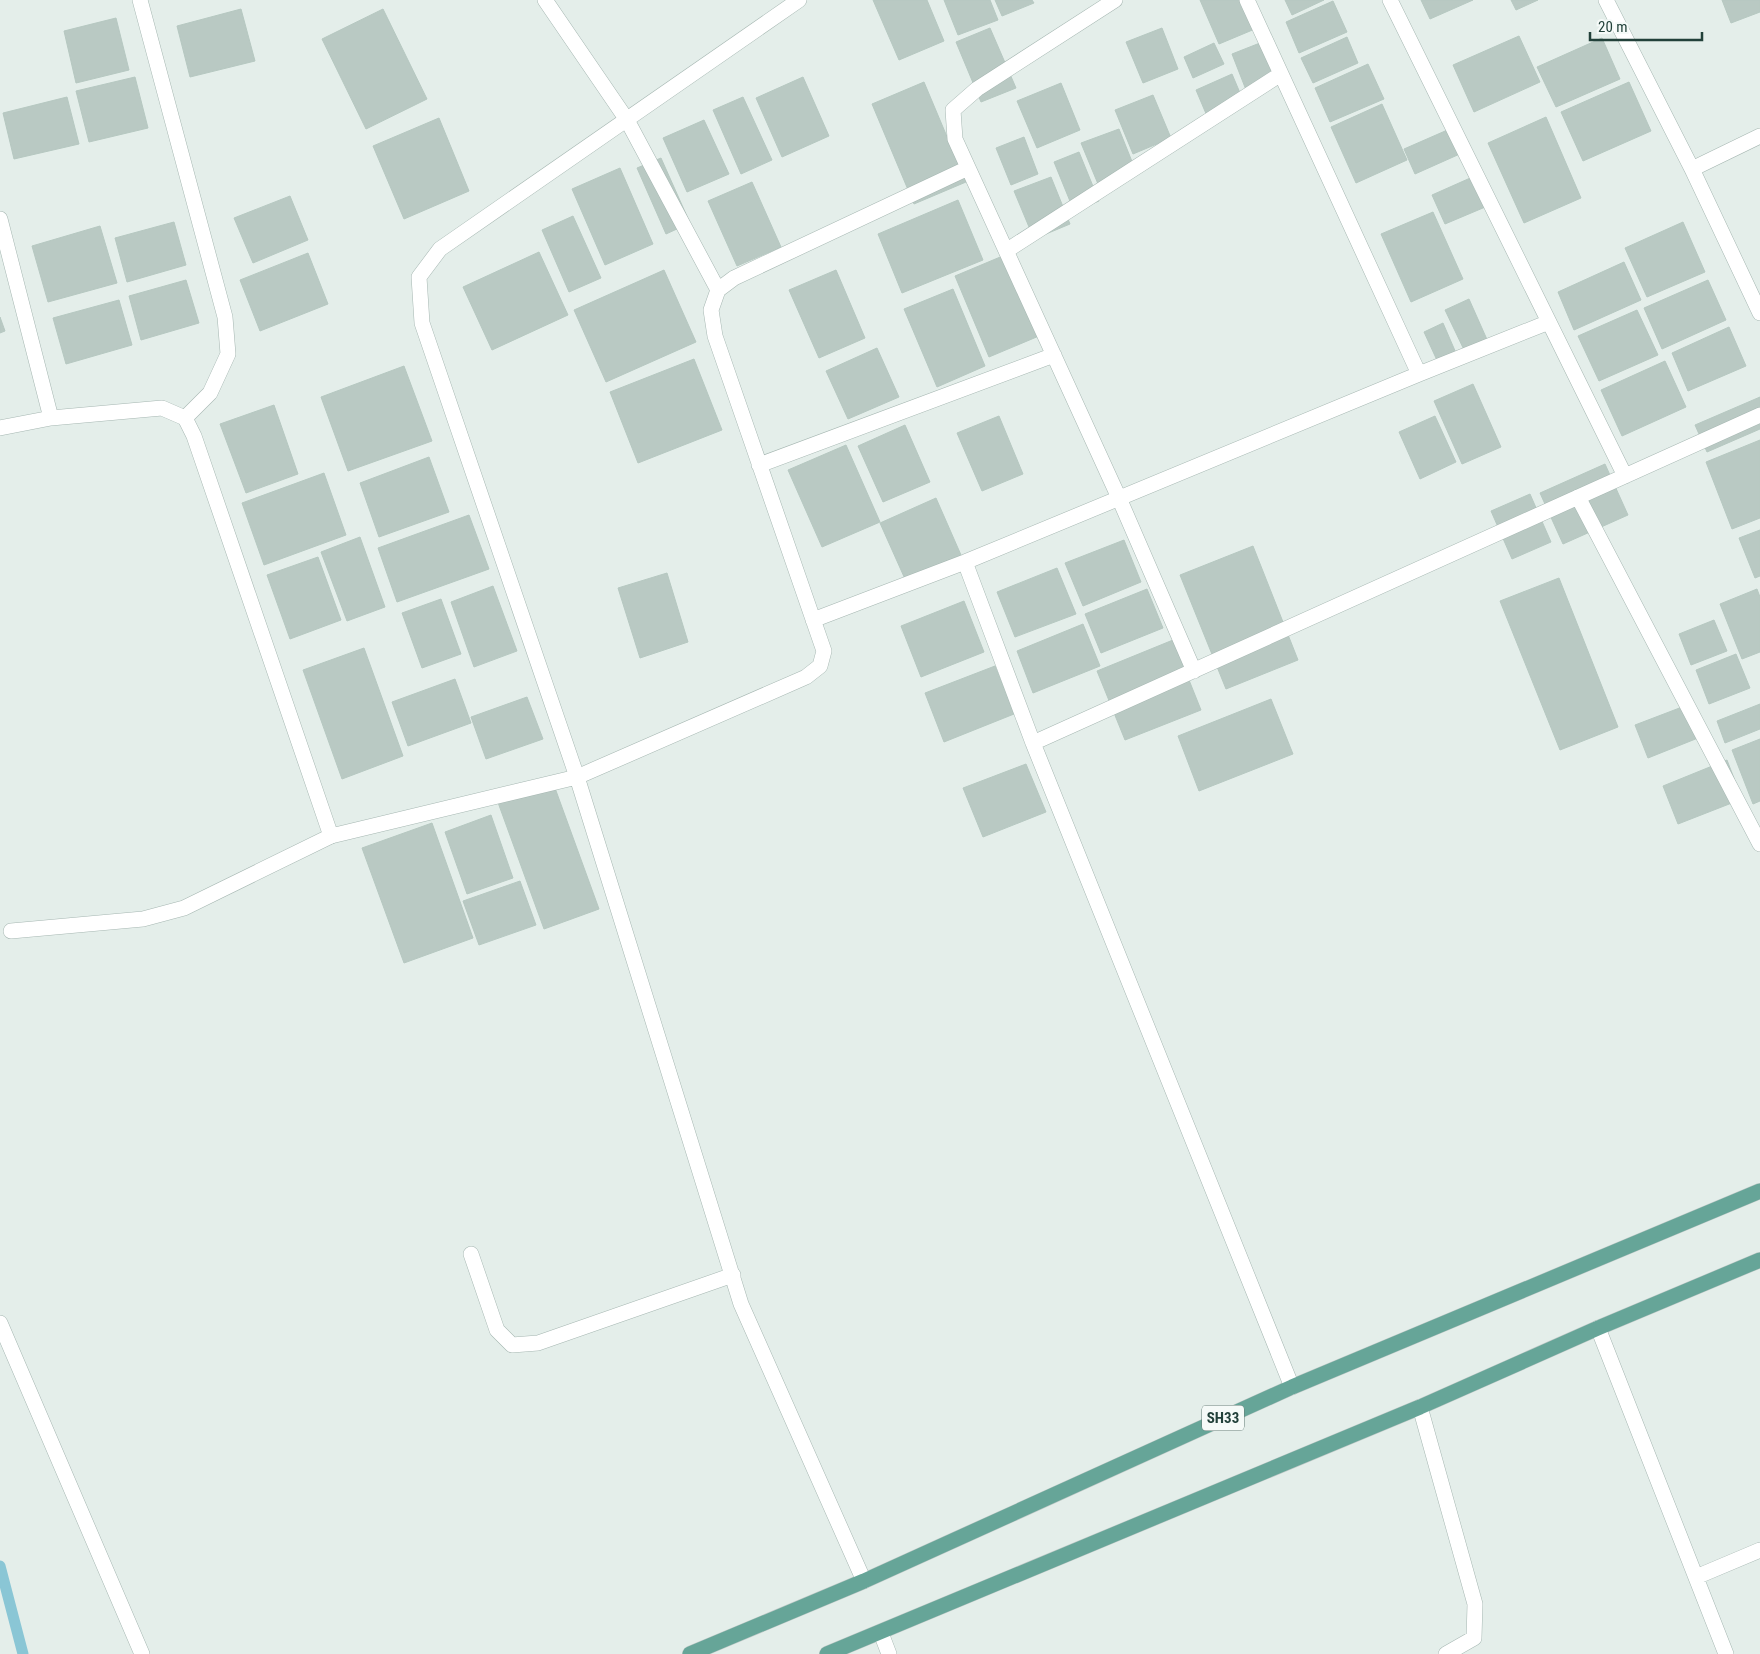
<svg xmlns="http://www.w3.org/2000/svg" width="1760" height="1654" viewBox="0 0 1760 1654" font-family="'Roboto Condensed',sans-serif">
<rect width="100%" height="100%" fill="#e4eeea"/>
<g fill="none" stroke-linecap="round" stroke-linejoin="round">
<path stroke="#8ac6d5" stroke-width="11" d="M0,1566L23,1654"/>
</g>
<path fill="#b9c9c3" stroke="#b6c8c1" d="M873,0H927L944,41L899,60Z
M944,0H990L998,20L958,35Z
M995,0H1032L1034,3L1002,16Z
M1200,0H1250L1262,26L1219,44Z
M1285,0H1324L1292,15Z
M1421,0H1473L1430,19Z
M1511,0H1538L1516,10Z
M1722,0H1760V12L1731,23Z
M1333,1L1347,32L1299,53L1286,22Z
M241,9L255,61L190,77L177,26Z
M383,9L427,99L366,129L322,39Z
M116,18L129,70L76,83L64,31Z
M990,28L1016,88L981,102L956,42Z
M1162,28L1178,69L1143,83L1126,42Z
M1519,36L1540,82L1474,112L1453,65Z
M1347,37L1358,63L1313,83L1301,58Z
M1602,38L1620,79L1556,107L1537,67Z
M1265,41L1282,82L1248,95L1232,54Z
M1214,43L1224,64L1193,78L1184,57Z
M1368,64L1384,99L1330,122L1315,88Z
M1232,74L1243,100L1207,116L1196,90Z
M135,77L148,128L89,142L76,91Z
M803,77L829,136L782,157L756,98Z
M924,82L966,182L914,204L872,104Z
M1629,82L1651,131L1583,161L1561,112Z
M1061,83L1080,130L1037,148L1017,101Z
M1153,95L1171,138L1133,154L1115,110Z
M67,97L79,144L14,159L3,113Z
M743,97L772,160L741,174L713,110Z
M1382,104L1407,160L1356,183L1331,127Z
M1546,117L1581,198L1524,223L1488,143Z
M439,118L469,191L404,219L373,146Z
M704,120L729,174L687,192L663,138Z
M1452,128L1462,153L1415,174L1404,149Z
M1119,129L1135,169L1098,184L1081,143Z
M1024,137L1038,174L1011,185L996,148Z
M1079,152L1099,201L1074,211L1054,162Z
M661,158L690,223L666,234L637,168Z
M620,168L653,244L605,265L572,189Z
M1477,175L1490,205L1445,224L1432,195Z
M1051,177L1070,224L1034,239L1014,191Z
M752,182L781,247L737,266L708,201Z
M290,196L308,240L253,263L234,218Z
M958,200L983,260L902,293L878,234Z
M1433,212L1463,279L1411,302L1381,234Z
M573,216L601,278L569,292L542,230Z
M174,222L186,265L127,282L115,238Z
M1683,222L1705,272L1647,297L1625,248Z
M100,226L117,283L48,302L32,246Z
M539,252L568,315L492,350L463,287Z
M308,253L328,304L260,331L240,280Z
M1005,255L1039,336L989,357L955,276Z
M1624,262L1641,300L1574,330L1558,292Z
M664,270L696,342L606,382L574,310Z
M836,270L865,338L819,358L789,290Z
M186,280L199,323L141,340L129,296Z
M1708,280L1726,320L1662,349L1644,308Z
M953,289L985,366L937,387L904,309Z
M1469,299L1489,344L1466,354L1445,310Z
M119,300L132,345L66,364L53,318Z
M1637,310L1658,355L1599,381L1578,336Z
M0,317L5,331L0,333Z
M1443,323L1459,360L1441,369L1424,332Z
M1729,327L1746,366L1688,391L1672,353Z
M877,348L899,397L848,419L826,371Z
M694,359L722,430L638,463L610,392Z
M1665,361L1686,407L1622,436L1601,390Z
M404,366L432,441L348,471L321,397Z
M1473,384L1501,447L1462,464L1434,401Z
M1760,397V429L1707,452L1695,425Z
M274,405L298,474L246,493L220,424Z
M999,416L1023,474L982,491L957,433Z
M1435,416L1456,462L1420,479L1399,432Z
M905,425L930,482L883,502L858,446Z
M1760,440V518L1732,529L1706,462Z
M846,445L880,522L822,547L788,470Z
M429,457L449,512L379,537L360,483Z
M1605,464L1628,515L1563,544L1540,493Z
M324,473L346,535L264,565L242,503Z
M1530,494L1551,542L1512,559L1491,511Z
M936,498L961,555L905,579L880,523Z
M469,515L489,569L397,602L378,548Z
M1760,530V576L1755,578L1739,538Z
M360,537L385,607L347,621L321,552Z
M1124,540L1141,582L1083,606L1065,563Z
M1253,546L1298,660L1226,689L1180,575Z
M318,557L341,620L290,639L267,575Z
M1057,568L1076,614L1015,637L997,592Z
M667,573L688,642L640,658L618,588Z
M1559,578L1618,727L1560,750L1500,601Z
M493,586L517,651L474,667L451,602Z
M1147,589L1163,628L1101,653L1085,614Z
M1757,589L1760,597V652L1742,659L1720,604Z
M441,599L461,654L422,668L402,613Z
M964,601L984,652L921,677L901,626Z
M1714,620L1727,651L1691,665L1679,634Z
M1083,624L1100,666L1033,693L1017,651Z
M1173,640L1201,710L1125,740L1097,671Z
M364,648L403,756L342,779L303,670Z
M1736,654L1750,688L1709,704L1696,670Z
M995,666L1014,714L944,742L925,693Z
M455,679L471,723L408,746L392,702Z
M527,697L543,739L486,759L471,717Z
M1271,699L1293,754L1199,791L1178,736Z
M1690,704L1703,736L1648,758L1635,725Z
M1760,704V729L1725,743L1717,721Z
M1760,739V801L1753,804L1732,750Z
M1727,760L1742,799L1678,824L1663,786Z
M1026,764L1046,812L983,837L963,788Z
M551,777L599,909L544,929L496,797Z
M491,815L513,878L467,894L445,832Z
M432,823L473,938L404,963L362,848Z
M520,881L536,925L479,945L463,901Z"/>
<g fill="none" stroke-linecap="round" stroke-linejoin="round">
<defs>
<path id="service" d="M11,931L143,919L184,908L331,836
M471,1254L497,1330L512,1345L538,1343L733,1275"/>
<path id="minor" d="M140,0L225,317L228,354L210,393L185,418
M545,0L627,120L718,290
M799,0L440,249L419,277L422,323L577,777L806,677L820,666L824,651L715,336L711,310L718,290L734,278L968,168
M1115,0L977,89L953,110L955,139L1119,498L1194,671
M1247,0L1419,374
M1390,0L1625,476
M1606,0L1692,169L1760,313
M1692,169L1760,136
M0,219L51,418
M1006,251L1281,74
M0,428L51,418L162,408L185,418L194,436L331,836L577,777L741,1304L864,1581
M759,465L1054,355
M1578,497L1760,844
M965,562L1033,743L1292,1387
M813,620L965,562L1419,374L1549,322
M1033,743L1760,415
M0,1323L142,1654
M1598,1328L1726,1654
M1420,1407L1475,1604L1474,1638L1446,1654
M1696,1577L1760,1550
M881,1633L889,1654"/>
<path id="primary" d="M690,1654L864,1581L1292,1387L1760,1191
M827,1654L1420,1407L1598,1328L1760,1260"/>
</defs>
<use href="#service" stroke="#a6b7b2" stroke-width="16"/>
<use href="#minor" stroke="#a6b7b2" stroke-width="16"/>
<use href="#primary" stroke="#c1cac8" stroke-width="16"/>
<use href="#service" stroke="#fff" stroke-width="15"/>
<use href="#minor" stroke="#fff" stroke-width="15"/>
<use href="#primary" stroke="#66a598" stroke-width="15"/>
</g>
<g text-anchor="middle" stroke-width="4" stroke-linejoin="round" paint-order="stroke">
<rect fill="#f5faf8" stroke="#617873" stroke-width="1" x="1202" y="1405.5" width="42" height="25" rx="4"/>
<g font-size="15" font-weight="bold" fill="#22413a">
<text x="1223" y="1423">SH33</text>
</g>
</g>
<path d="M1590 32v8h112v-8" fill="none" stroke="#22413a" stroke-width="2.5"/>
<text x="1598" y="32" font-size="15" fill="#22413a" stroke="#f5faf8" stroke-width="4" paint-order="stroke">20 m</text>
</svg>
